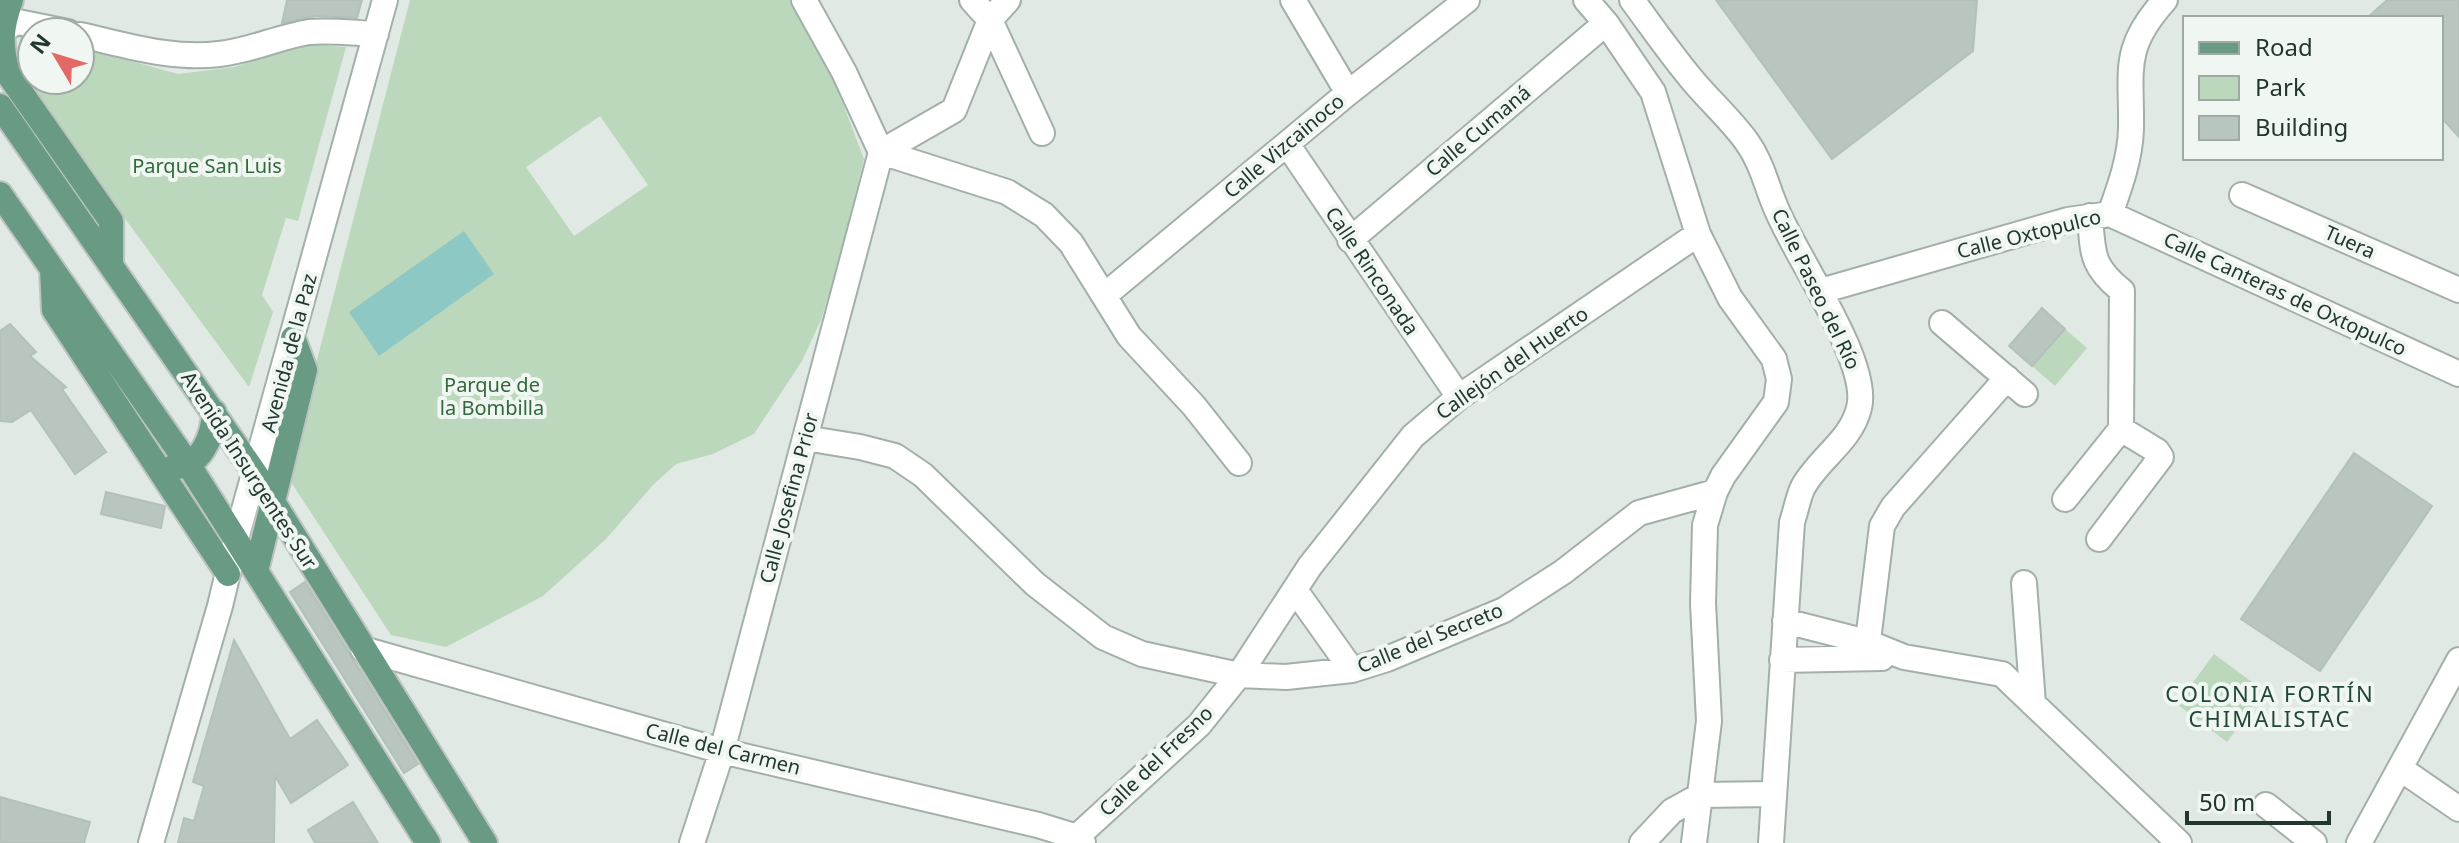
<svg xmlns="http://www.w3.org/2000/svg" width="2459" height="843" viewBox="0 0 2459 843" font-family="'Noto Sans',sans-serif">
<rect width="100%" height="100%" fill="#e0e9e3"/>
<path fill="#bbd8bc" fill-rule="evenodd" d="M410,0H791L817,46L835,83L864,159L838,265L821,320L802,361L754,434L713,454L676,464L653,485L606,539L543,596L446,647L391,635L287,476ZM600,116L648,185L574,236L526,167Z
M20,27L32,32V80H80V47L178,74L234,67L303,44L346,47L298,221L286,218L262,295L273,312L249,387L20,76Z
M2065,329L2087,348L2055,386L2032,366Z
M2214,654L2264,691L2227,742L2177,704Z"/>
<path fill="#8dc8c5" d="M464,231L494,274L379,356L349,312Z"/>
<path fill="#b8c6be" stroke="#b3c2b8" stroke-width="2" d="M287,0H362L357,18L316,16L282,23Z
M1716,0H1977L1973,51L1832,159Z
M2387,0H2459V137L2441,117V18H2367Z
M2042,308L2065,329L2032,366L2009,346Z
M10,324L36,352L30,356L66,387L62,389L106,452L75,474L31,410L12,422L0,421V331Z
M2354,453L2432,506L2320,671L2241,619Z
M106,492L165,506L161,528L101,514Z
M305,582L418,764L404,773L290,592Z
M234,640L290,739L317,720L348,765L291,803L275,776L274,843H178L184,818L194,821L204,786L193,782Z
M0,797L90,822L84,843H0Z
M353,802L378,843H315L308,830Z"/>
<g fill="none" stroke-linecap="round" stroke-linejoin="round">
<defs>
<path id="minor" d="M804,0L844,72L881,152
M972,0L990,20L1042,133
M1293,0L1348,93
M1586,0L1606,23L1653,92L1698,234L1730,298L1774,359L1779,379L1776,402L1723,476L1715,492L1705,525L1703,603L1709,721L1694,843
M1632,0C1652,27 1672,56 1694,82C1711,102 1732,121 1747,142C1762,163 1766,185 1776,208C1794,254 1871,362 1859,408C1851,441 1819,458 1803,487C1798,497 1796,511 1792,522L1771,843
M3,29L18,22L68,32
M80,35C126,45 172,60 219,54C250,51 278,37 309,32C330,30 354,33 376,34
M1287,144L1459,397
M881,152L1007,192L1044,215L1071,243L1129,336L1194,406L1239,463
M881,152L954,110L990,20L1008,0
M2242,195L2459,290
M2110,214C2120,186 2130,159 2131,129C2132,70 2121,49 2165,0
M2090,216C2093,254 2091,266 2122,291L2121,429L2157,451L2161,457L2099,539
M1350,240L1606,23
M1821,291L2068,220L2110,214L2459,374
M1105,295L1348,93L1467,0
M1942,323L2025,394
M805,438L860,447L895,456L923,475L1035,584L1103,637L1142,654L1239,675L1286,677L1352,670L1387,659L1504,610L1563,572L1639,513L1715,492
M2065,499L2121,429
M2024,583L2033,704
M1295,590L1352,670
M1785,621L1867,642L1904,657L2002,674L2179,843
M363,649L722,751L1038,825L1077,837L1083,843
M1866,657L1882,526L1893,507L2007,378
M1782,660L1882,658
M2401,769L2459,809
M2266,805L2314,843
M151,843L220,606L236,539L385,0
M692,843L722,751L881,152
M1070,843L1199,725L1239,675L1310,566L1413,436L1459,397L1698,234
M1642,843L1672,811L1701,795L1774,794
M2359,843L2459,660"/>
<path id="major" d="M11,0C1,29 0,44 8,74L111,221V264
M0,106L255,473L485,843
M0,194L188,464L428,843
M52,269L54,310L228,574
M173,467C201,467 213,437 214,412
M256,571L305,370L293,338"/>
</defs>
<use href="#minor" stroke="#a3b0a9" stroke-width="28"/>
<use href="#major" stroke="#bdc3c0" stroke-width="28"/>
<use href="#minor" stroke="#fff" stroke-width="24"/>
<use href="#major" stroke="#699a83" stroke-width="24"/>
</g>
<g text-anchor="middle" stroke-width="8" stroke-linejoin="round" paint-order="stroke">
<g font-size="20" fill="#22372d" stroke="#f0f6f1">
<text transform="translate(1478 131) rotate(-40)" y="7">Calle Cumaná</text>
<text transform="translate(1284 146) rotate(-40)" y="7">Calle Vizcainoco</text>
<text transform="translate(2029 234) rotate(-14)" y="7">Calle Oxtopulco</text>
<text transform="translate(2350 242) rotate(24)" y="7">Tuera</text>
<text transform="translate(1372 271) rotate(56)" y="7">Calle Rinconada</text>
<text transform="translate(1816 289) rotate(64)" y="7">Calle Paseo del Río</text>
<text transform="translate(2285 294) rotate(25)" y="7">Calle Canteras de Oxtopulco</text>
<text transform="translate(289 353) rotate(-75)" y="7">Avenida de la Paz</text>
<text transform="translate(1512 363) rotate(-35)" y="7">Callejón del Huerto</text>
<text transform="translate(249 470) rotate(57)" y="7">Avenida Insurgentes Sur</text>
<text transform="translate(789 498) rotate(-75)" y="7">Calle Josefina Prior</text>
<text transform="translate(1430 638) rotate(-22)" y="7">Calle del Secreto</text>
<text transform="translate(723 749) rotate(14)" y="7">Calle del Carmen</text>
<text transform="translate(1156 761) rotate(-44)" y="7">Calle del Fresno</text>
</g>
<g font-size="20" fill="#31693b" stroke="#f0f6f1">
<text x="207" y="173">Parque San Luis</text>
<text x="492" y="392">Parque de<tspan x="492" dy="23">la Bombilla</tspan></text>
</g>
<g font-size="22" letter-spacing="2" fill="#214736" stroke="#f0f6f1">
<text x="2270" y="702">COLONIA FORTÍN<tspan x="2270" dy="25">CHIMALISTAC</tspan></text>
</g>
</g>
<rect x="2183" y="16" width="260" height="144" fill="#f0f6f1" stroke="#9eaaa3" stroke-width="2"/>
<rect x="2199" y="42" width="40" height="12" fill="#699a83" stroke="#9eaaa3" stroke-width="2"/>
<text x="2255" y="56" font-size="24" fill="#22372d">Road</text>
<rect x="2199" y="76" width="40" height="24" fill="#bbd8bc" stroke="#9eaaa3" stroke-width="2"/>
<text x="2255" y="96" font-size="24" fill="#22372d">Park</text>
<rect x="2199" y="116" width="40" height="24" fill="#b8c6be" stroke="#9eaaa3" stroke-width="2"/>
<text x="2255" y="136" font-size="24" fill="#22372d">Building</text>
<g transform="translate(56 56) rotate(308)"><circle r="38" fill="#f0f6f1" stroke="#9eaaa3" stroke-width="2"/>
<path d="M0-6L14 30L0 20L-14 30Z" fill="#e26965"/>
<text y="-12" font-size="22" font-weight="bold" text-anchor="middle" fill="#22372d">N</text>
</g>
<path d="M2187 811v12h142v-12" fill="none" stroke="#22372d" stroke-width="4"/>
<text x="2199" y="811" font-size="24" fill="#22372d" stroke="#f0f6f1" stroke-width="6" paint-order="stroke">50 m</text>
</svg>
